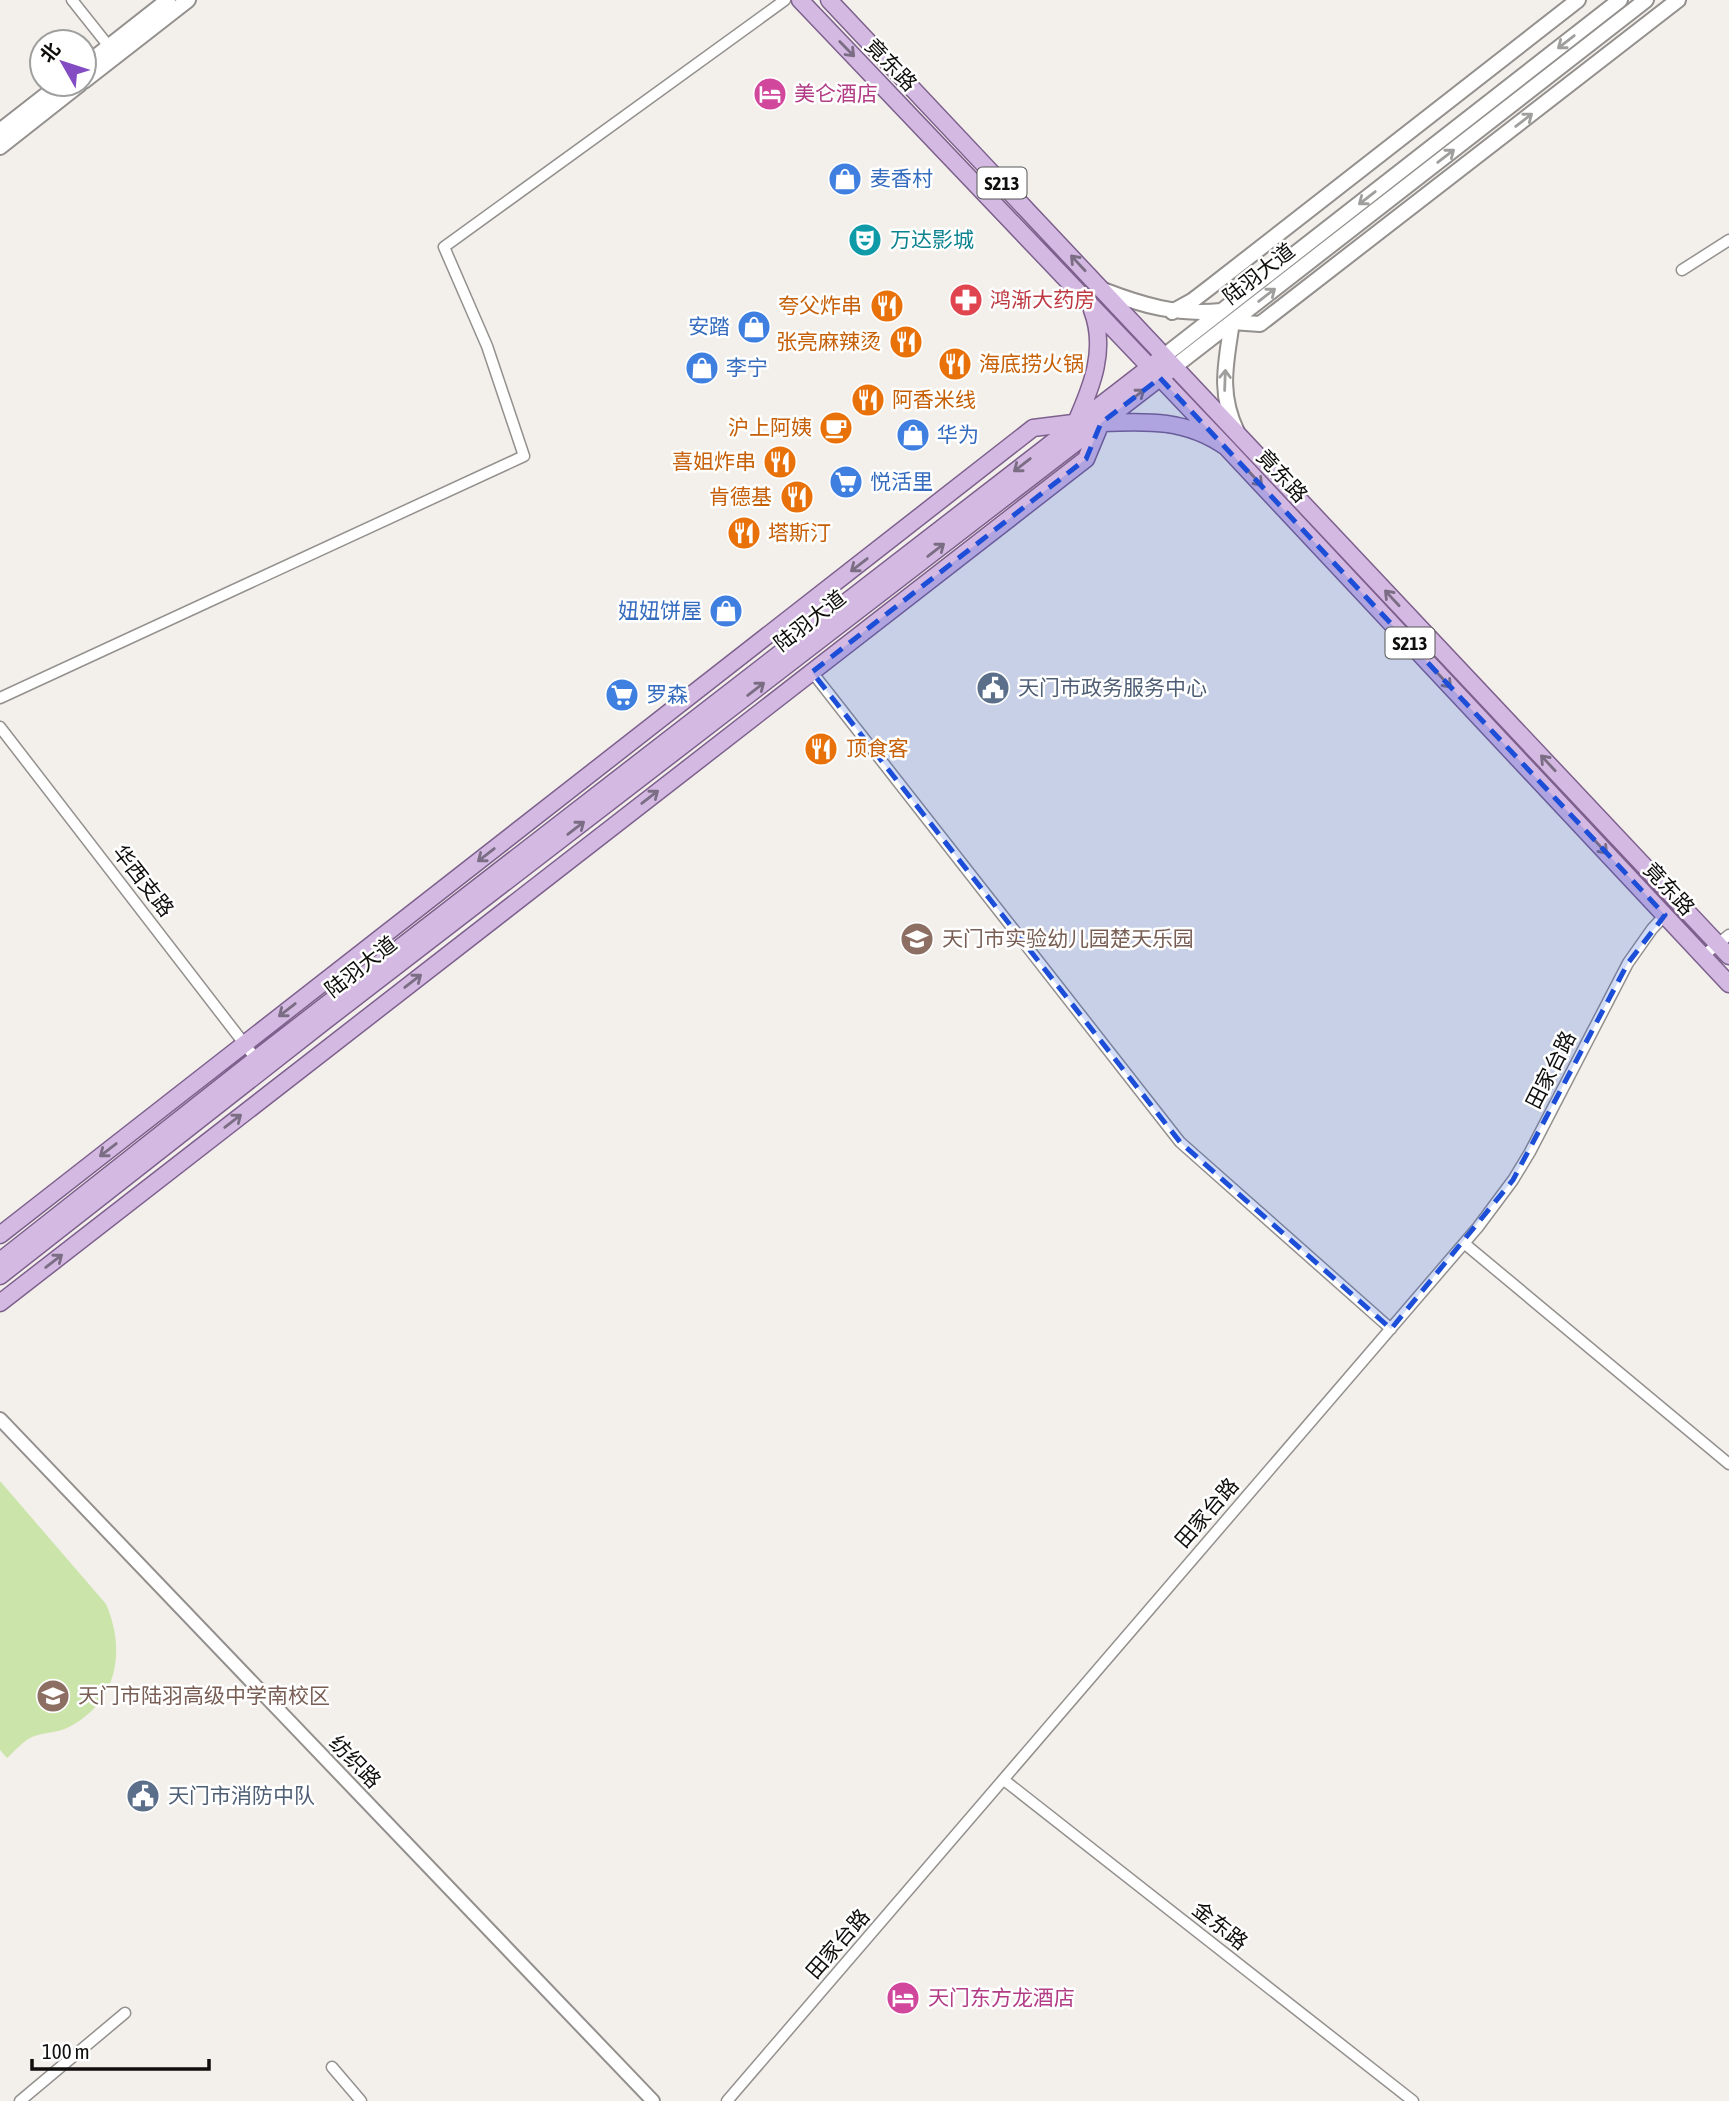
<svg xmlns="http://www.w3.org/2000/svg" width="1729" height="2101" viewBox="0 0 1729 2101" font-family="'Asap Condensed','Noto Sans SC',sans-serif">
<rect width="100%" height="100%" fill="#f3f0ec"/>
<path fill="#cbe4aa" d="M0,1481L106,1604C126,1650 118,1702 69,1727C58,1733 43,1732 32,1737C23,1741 15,1751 7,1758L0,1750Z"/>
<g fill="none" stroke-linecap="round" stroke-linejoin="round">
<defs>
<path id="minor" d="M72,0L111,49
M1682,270L1729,240
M812,672L1180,1142L1391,1329
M0,698L524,456L487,346L444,247L785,0
M0,727L256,1059
M1703,956L1729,935
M1465,1244L1729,1464
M1004,1780L1413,2101
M332,2067L361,2101
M20,2101L125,2013
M727,2101L1478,1227L1513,1180L1530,1152L1628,963L1652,929L1665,915"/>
<path id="tertiary" d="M0,1419L653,2101"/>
<path id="secondary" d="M84,66L168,0
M84,81L188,0
M0,131L60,84
M0,147L80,84
M1103,290C1144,306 1176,315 1221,311
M1172,312L1192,301L1209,288L1578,0
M1164,356L1620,0
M1174,367L1646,0
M1237,432C1218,393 1226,363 1232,322L1260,324L1678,0"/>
<path id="primary" d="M800,0L1226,447L1729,984
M829,0L1729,956
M1076,422C1092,386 1107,349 1092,310
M0,1235L1033,428L1073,423
M0,1261L256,1059L1164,356
M0,1276L325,1021L1174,367
M0,1303L1086,459L1101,423C1147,421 1186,419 1226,447"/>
</defs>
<use href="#minor" stroke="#93908d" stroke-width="13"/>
<use href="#tertiary" stroke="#93908d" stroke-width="16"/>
<use href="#secondary" stroke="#93908d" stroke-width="18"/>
<use href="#primary" stroke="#7d608c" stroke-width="19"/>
<use href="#minor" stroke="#fff" stroke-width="10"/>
<use href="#tertiary" stroke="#fff" stroke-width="12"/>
<use href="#secondary" stroke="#fff" stroke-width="14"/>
<use href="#primary" stroke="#d4bae3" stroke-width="16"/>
</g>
<defs><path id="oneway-shaft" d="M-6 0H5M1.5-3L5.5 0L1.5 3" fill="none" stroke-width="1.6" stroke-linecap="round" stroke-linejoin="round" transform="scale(1.75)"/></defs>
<g stroke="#9f9f9e">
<use href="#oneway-shaft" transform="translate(1566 42) rotate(142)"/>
<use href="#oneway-shaft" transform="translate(1524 120) rotate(-38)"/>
<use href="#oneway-shaft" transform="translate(1446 156) rotate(-38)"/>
<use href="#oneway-shaft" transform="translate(1367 198) rotate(142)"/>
<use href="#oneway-shaft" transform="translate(1267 295) rotate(-38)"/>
<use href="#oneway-shaft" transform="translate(1225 380) rotate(-88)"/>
</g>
<g stroke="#7b6d83">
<use href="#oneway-shaft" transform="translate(847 49) rotate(46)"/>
<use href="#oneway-shaft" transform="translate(1078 263) rotate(-133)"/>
<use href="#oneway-shaft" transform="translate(1136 396) rotate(-37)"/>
<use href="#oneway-shaft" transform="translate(1022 465) rotate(142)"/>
<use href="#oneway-shaft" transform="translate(1255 478) rotate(47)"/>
<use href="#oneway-shaft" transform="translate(936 550) rotate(-38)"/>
<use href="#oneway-shaft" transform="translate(859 565) rotate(142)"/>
<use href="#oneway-shaft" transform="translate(1392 598) rotate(-133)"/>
<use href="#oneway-shaft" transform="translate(1444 680) rotate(47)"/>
<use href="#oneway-shaft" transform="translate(756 689) rotate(-38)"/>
<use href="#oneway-shaft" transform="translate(1548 763) rotate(-133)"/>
<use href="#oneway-shaft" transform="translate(650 797) rotate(-38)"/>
<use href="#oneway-shaft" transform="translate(576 828) rotate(-38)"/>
<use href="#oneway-shaft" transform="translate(1600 846) rotate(47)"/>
<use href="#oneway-shaft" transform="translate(486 855) rotate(142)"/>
<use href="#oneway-shaft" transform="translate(413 981) rotate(-38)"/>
<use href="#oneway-shaft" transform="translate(287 1010) rotate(142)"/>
<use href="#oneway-shaft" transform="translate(233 1121) rotate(-38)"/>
<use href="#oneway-shaft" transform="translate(108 1150) rotate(142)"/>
<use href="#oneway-shaft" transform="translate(54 1261) rotate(-38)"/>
</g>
<path fill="#1d4ed8" fill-opacity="0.2" stroke="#1d4ed8" stroke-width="5" stroke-dasharray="14 9" stroke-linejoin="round" d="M1160,378L1665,915L1628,963L1513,1180L1391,1329L1180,1142L812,672L1086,459L1101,423Z"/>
<defs>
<symbol id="hotel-disc" viewBox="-11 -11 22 22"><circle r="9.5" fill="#d1479c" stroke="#fff"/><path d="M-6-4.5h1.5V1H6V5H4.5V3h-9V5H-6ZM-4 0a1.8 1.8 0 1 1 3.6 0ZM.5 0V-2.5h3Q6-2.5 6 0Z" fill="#fff"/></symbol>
<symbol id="shop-disc" viewBox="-11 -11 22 22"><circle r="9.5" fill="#3f7fe0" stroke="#fff"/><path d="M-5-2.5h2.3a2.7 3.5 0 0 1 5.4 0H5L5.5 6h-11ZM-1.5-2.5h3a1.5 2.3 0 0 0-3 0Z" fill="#fff"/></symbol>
<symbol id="theatre-disc" viewBox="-11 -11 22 22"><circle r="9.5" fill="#0f9aa8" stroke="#fff"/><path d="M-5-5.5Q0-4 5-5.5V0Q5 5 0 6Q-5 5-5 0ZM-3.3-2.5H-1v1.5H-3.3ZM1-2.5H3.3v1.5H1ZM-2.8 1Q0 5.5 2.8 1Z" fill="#fff"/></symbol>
<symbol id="pharmacy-disc" viewBox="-11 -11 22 22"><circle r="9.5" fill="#e0444e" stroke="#fff"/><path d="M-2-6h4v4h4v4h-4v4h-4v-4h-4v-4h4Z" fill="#fff"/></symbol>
<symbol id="restaurant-disc" viewBox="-11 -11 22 22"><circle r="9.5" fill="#e8710a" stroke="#fff"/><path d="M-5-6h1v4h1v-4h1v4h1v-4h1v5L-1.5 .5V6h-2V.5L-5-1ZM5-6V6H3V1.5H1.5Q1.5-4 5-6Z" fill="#fff"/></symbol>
<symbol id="cafe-disc" viewBox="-11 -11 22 22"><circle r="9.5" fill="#e8710a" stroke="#fff"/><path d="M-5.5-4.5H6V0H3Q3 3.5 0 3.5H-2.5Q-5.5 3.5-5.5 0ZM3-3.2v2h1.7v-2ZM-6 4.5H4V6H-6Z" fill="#fff"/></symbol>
<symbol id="supermarket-disc" viewBox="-11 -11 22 22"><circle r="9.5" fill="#3f7fe0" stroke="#fff"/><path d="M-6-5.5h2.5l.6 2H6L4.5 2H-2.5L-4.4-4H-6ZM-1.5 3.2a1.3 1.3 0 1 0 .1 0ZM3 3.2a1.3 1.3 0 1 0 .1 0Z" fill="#fff"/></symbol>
<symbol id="civic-disc" viewBox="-11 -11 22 22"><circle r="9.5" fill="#5c6f8a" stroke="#fff"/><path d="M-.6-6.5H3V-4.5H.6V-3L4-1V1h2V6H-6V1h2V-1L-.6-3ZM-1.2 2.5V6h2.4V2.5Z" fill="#fff"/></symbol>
<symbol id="school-disc" viewBox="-11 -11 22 22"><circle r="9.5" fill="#8d6e63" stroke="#fff"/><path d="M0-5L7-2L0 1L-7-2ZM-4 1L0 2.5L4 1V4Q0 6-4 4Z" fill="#fff"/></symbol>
</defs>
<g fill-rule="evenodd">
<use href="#hotel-disc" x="751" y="75" width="38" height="38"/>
<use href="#shop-disc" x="826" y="160" width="38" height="38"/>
<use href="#theatre-disc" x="846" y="221" width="38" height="38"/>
<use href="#pharmacy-disc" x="947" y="281" width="38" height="38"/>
<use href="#restaurant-disc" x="868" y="287" width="38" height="38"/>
<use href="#shop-disc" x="735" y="308" width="38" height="38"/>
<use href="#restaurant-disc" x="887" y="323" width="38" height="38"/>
<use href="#restaurant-disc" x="936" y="345" width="38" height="38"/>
<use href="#shop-disc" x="683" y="349" width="38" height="38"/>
<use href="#restaurant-disc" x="849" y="381" width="38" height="38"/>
<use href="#cafe-disc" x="817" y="409" width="38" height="38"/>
<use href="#shop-disc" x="894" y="416" width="38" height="38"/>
<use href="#restaurant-disc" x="761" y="443" width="38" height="38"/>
<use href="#supermarket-disc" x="827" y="463" width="38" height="38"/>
<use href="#restaurant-disc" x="778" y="478" width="38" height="38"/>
<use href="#restaurant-disc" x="725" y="514" width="38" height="38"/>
<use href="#shop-disc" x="707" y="592" width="38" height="38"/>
<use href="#civic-disc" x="974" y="669" width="38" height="38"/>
<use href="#supermarket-disc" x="603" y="676" width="38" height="38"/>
<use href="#restaurant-disc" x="802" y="730" width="38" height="38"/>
<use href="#school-disc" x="898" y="920" width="38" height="38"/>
<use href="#school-disc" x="34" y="1677" width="38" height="38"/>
<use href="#civic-disc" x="124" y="1777" width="38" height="38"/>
<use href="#hotel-disc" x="884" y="1979" width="38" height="38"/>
</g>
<g text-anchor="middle" stroke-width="5" stroke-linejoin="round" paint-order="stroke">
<g fill="#fff" stroke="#575656" stroke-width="2">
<rect x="977.5" y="167.5" width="49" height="31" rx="5"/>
<rect x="1385.5" y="627.5" width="49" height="31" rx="5"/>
</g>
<g font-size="19" font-weight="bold" fill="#0f0e0d">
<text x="1002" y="190">S213</text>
<text x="1410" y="650">S213</text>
</g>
<g font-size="21" fill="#0f0e0d" stroke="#fff">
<text transform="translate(891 65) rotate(46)" y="7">竟东路</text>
<text transform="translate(1259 274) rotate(-38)" y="7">陆羽大道</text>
<text transform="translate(1282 476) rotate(47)" y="7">竟东路</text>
<text transform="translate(810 621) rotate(-38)" y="7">陆羽大道</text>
<text transform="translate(143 881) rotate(52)" y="7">华西支路</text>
<text transform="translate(1669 889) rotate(47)" y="7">竟东路</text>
<text transform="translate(361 967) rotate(-38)" y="7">陆羽大道</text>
<text transform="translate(1551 1070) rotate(-63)" y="7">田家台路</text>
<text transform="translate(1207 1513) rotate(-49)" y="7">田家台路</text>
<text transform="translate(355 1762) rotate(46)" y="7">纺织路</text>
<text transform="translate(1220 1926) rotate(38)" y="7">金东路</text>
<text transform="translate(838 1944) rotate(-49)" y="7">田家台路</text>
</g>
<g font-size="21" fill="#b23c85" stroke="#fff" text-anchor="start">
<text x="794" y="101">美仑酒店</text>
<text x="928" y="2005">天门东方龙酒店</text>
</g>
<g font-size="21" fill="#366cbe" stroke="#fff" text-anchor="start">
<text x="870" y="186">麦香村</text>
<text x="730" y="334" text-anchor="end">安踏</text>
<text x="726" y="375">李宁</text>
<text x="937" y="442">华为</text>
<text x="870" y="489">悦活里</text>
<text x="702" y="618" text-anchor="end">妞妞饼屋</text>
<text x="646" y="702">罗森</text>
</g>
<g font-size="21" fill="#0d838f" stroke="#fff" text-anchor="start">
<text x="890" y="247">万达影城</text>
</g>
<g font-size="21" fill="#be3a42" stroke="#fff" text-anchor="start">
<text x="990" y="307">鸿渐大药房</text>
</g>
<g font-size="21" fill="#c56008" stroke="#fff" text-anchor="end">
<text x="862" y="313">夸父炸串</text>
<text x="881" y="349">张亮麻辣烫</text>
<text x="979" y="371" text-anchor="start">海底捞火锅</text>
<text x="892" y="407" text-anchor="start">阿香米线</text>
<text x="812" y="435">沪上阿姨</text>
<text x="756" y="469">喜姐炸串</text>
<text x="772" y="504">肯德基</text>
<text x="768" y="540" text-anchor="start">塔斯汀</text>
<text x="846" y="756" text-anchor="start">顶食客</text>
</g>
<g font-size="21" fill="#4e5e75" stroke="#fff" text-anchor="start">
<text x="1018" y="695">天门市政务服务中心</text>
<text x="168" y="1803">天门市消防中队</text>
</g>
<g font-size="21" fill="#785e54" stroke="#fff" text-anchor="start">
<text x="942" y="946">天门市实验幼儿园楚天乐园</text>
<text x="78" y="1703">天门市陆羽高级中学南校区</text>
</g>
</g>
<g transform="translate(63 63) rotate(309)"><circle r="33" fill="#ffffff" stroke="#9f9f9e" stroke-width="2"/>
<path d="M0-5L12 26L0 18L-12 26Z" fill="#844cc3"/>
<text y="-10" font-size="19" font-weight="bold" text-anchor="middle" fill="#0f0e0d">北</text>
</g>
<path d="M32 2059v10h177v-10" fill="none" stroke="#0f0e0d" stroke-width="3.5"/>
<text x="42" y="2059" font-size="21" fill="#0f0e0d" stroke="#ffffff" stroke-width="5" paint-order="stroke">100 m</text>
</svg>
